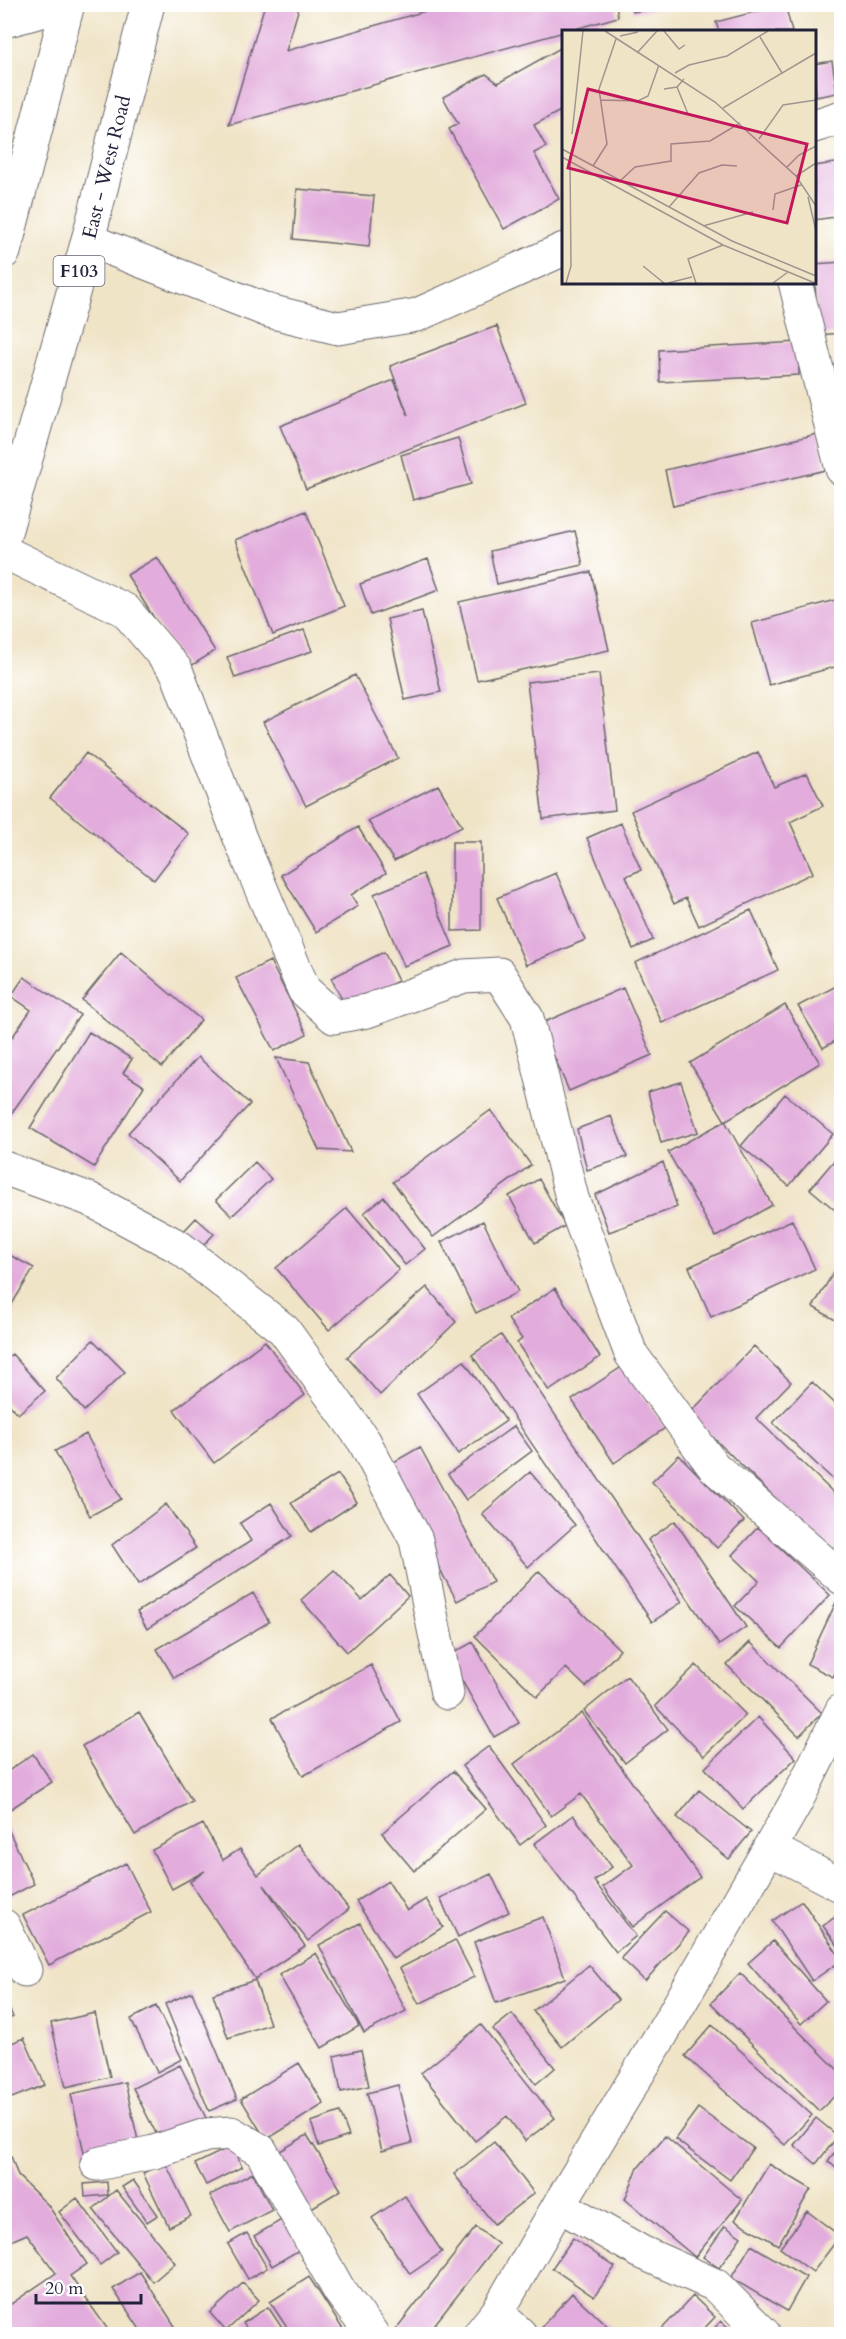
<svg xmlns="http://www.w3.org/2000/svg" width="846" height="2339" viewBox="0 0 846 2339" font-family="Cardo,serif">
<rect width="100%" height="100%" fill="#fff"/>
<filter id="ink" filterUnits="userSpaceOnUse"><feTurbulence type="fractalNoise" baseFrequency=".0167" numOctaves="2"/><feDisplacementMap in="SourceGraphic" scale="12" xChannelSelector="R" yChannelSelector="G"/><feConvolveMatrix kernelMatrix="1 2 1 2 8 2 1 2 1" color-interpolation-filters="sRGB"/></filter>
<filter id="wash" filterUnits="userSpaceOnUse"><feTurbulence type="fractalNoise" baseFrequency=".008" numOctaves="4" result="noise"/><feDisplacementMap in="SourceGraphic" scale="24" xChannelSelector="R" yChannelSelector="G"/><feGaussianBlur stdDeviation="1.35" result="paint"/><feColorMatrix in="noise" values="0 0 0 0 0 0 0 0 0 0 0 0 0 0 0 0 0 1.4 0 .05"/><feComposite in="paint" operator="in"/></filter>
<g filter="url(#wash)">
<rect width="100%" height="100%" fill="#f0e4c7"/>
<g id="blocks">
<path fill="#e2acdc" d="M265,4H300L286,51L450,4H616L618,17L229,125Z
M632,4H676V6L633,12Z
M785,4L792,32H719L716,22Z
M835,4H842V37H840Z
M564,46V109L534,125L546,147L534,153L559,199L504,229L449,129L458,124L443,97L486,74L498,83Z
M832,61L837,93L816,97L814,64Z
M842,162V216L814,220V166Z
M297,189L374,196L369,247L293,239Z
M842,262V333L818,335L814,264Z
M497,326L526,403L306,489L280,426L394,380L408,415L390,366Z
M798,342L799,375L660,382L659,350Z
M817,434L826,470L673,506L665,470Z
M458,438L471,484L413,500L401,455Z
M306,511L344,606L273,635L235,540Z
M575,531L583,565L497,584L490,551Z
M157,557L215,651L186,669L127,575Z
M428,559L439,590L371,615L360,584Z
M591,572L609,650L477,680L459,602Z
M842,598V665L769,685L752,623Z
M422,611L441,692L405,700L387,619Z
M304,630L312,651L235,678L227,657Z
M599,674L615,810L543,819L527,682Z
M355,675L398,758L306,806L263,722Z
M758,752L774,787L807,773L823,806L790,822L813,873L699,926L686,898L674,904L631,811Z
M86,753L189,834L154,880L50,798Z
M438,785L462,826L394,861L368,821Z
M621,823L641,870L626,876L653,940L633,949L587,838Z
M358,827L386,873L351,895L358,906L316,932L281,875Z
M452,842H481V930L452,931Z
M556,873L585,940L526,965L497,898Z
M423,874L453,946L404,966L374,894Z
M751,910L778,970L662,1023L635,963Z
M121,952L201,1020L162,1067L82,1000Z
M384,952L398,981L346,1007L331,978Z
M270,961L307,1034L274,1051L236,978Z
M24,977L80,1015L4,1124V1049L31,1010L11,996Z
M842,983V1037L823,1048L798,1006Z
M623,988L652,1055L569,1091L540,1024Z
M785,1005L820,1063L725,1121L690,1063Z
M89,1032L132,1059L123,1073L144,1086L94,1167L30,1128Z
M198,1057L250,1104L180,1181L128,1133Z
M276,1058L309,1062L351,1152L319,1150Z
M681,1082L698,1132L661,1143L648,1092Z
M785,1094L833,1134L789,1186L741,1146Z
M491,1110L531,1165L433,1237L393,1182Z
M611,1116L627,1157L587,1170L577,1129Z
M725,1121L772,1205L716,1237L668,1152Z
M842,1151V1216L810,1189Z
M255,1162L271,1179L232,1216L216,1200Z
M663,1162L677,1207L609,1232L595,1195Z
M539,1179L565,1226L535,1243L509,1196Z
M384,1197L425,1249L405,1265L364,1213Z
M347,1208L399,1270L329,1330L276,1268Z
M196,1218L214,1234L199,1250L182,1233Z
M792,1220L815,1269L711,1317L689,1267Z
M483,1221L518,1292L476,1313L441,1242Z
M4,1252L34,1268L4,1317Z
M842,1258V1324L813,1307Z
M427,1287L456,1322L380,1395L347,1357Z
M555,1288L600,1357L549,1391L517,1343L522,1339L508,1319Z
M501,1335L682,1602L652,1622L472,1355Z
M93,1340L125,1372L84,1411L56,1378Z
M265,1341L305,1395L214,1463L174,1410Z
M754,1346L791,1382L756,1418L842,1501V1563L689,1414Z
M12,1354L45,1391L18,1414L4,1399V1361Z
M464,1361L506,1421L458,1454L417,1394Z
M623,1366L665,1428L614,1463L572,1400Z
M812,1382L842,1410V1488L773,1423Z
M514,1426L532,1451L466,1500L448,1474Z
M86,1434L121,1499L90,1516L55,1451Z
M420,1447L493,1582L457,1601L385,1467Z
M679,1455L744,1521L717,1548L652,1482Z
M530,1472L575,1525L528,1567L482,1514Z
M338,1474L357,1502L311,1532L291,1503Z
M271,1503L292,1536L147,1629L137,1612L251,1541L240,1523Z
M166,1504L196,1548L138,1585L112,1545Z
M675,1521L746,1627L719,1645L648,1540Z
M758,1527L830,1595L781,1648L735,1606L759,1581L732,1555Z
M334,1570L362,1600L390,1575L408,1596L347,1652L301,1600Z
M539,1571L620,1650L586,1687L566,1668L537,1697L475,1636Z
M253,1593L269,1622L174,1678L157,1649Z
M839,1596L842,1597V1660L833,1677L807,1664Z
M473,1642L519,1723L494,1737L448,1656Z
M750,1642L822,1713L799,1736L727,1665Z
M371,1665L401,1722L303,1776L272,1718Z
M696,1665L746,1715L704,1756L655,1706Z
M627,1676L668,1729L625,1763L584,1711Z
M139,1712L192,1801L135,1835L82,1746Z
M582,1713L700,1877L632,1927L603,1887L633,1865L581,1794L551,1816L514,1764Z
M758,1717L796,1758L743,1809L705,1768Z
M489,1746L546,1825L520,1845L462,1766Z
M33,1754L52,1782L4,1813V1774Z
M453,1771L486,1809L414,1871L382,1833Z
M699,1790L751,1832L729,1859L677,1817Z
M573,1815L612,1867L594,1881L636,1936L616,1952L534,1844Z
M203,1824L223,1860L240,1849L258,1875L298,1844L349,1909L308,1941L264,1885L305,1946L255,1979L190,1882L205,1871L172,1889L152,1850Z
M8,1829L34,1884L9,1897L4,1887V1831Z
M126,1863L151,1912L49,1965L23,1915Z
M491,1874L509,1912L458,1937L440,1898Z
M388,1881L407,1911L426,1899L443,1927L393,1959L356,1901Z
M802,1901L842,1960L812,1981L772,1921Z
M665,1911L689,1932L645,1981L621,1958Z
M842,1912V1951L823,1926Z
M543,1917L565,1978L496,2003L474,1942Z
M360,1923L406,2011L364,2033L319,1945Z
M455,1940L474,1977L419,2004L400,1968Z
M773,1941L826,2001L801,2024L748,1963Z
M316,1953L359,2026L322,2048L279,1975Z
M589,1965L618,2000L562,2047L533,2011Z
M740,1973L842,2074V2089L819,2111L711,2003Z
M255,1980L270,2024L228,2038L213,1994Z
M192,1992L237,2099L209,2111L165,2004Z
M4,1996L13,2017L4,2021Z
M156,2006L182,2059L157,2072L131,2019Z
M95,2013L110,2077L66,2087L51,2023Z
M512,2014L555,2068L536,2084L493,2029Z
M481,2025L555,2118L525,2141L507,2116L475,2141L421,2073Z
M712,2025L812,2115L785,2145L685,2056Z
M24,2038L45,2085L4,2101V2046Z
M361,2050L369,2086L341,2092L334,2056Z
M299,2063L324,2104L266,2140L241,2099Z
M180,2065L206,2118L160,2141L133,2088Z
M125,2082L139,2145L85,2157L71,2094Z
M398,2085L412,2143L382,2151L367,2093Z
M698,2108L753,2148L730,2180L675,2139Z
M340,2112L349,2136L319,2146L311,2122Z
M816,2118L838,2136L816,2164L794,2145Z
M307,2135L341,2190L305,2212L270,2157Z
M665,2136L742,2200L695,2257L625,2199L638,2168Z
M494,2142L534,2193L494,2224L454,2174Z
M842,2142V2171L828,2162Z
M232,2146L242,2167L206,2185L195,2164Z
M11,2156L18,2176L48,2205L87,2264L70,2276L111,2334H4V2309L56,2273L27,2234L4,2244V2159Z
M165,2162L191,2216L169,2227L143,2173Z
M769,2164L811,2189L778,2245L735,2220Z
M253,2173L272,2210L230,2232L210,2195Z
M133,2180L158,2215L147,2222L122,2187Z
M107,2182L108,2195L85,2197L84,2184Z
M116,2190L175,2263L153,2282L93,2209Z
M405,2196L442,2252L410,2274L372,2218Z
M77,2198L117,2252L100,2265L59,2212Z
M807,2211L840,2236L813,2272L780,2248Z
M283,2219L301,2249L272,2266L254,2236Z
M725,2226L741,2237L719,2268L703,2257Z
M476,2227L498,2244L427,2334H392Z
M247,2233L267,2268L248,2279L228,2244Z
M573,2238L615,2267L594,2297L552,2268Z
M751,2245L806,2277L787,2311L731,2278Z
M140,2272L180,2334H143L113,2289Z
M309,2277L346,2334H291L270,2302Z
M243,2283L259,2300L226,2331L210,2313Z
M572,2293L616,2334H538L536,2333Z
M693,2296L715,2317L699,2334H657Z
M268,2307L286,2334H250L243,2323Z
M721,2321L736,2334H709Z
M842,2323V2334H826Z"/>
</g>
</g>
<g filter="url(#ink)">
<use href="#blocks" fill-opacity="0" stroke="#6a666c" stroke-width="1.5"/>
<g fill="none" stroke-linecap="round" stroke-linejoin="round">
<defs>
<path id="street" d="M4,21L67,4
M814,126L842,117
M88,240L269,311L338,328L417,315L564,249
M795,282L842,469
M4,552L125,610L176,670L241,841L304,990L334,1017L367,1011L464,976L499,974L527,1018L572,1198L631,1354L714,1467L842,1578
M4,1168L89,1199L179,1247L284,1330L364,1441L416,1540L447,1693
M769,1848L842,1886
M4,1926L25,1970
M97,2164L154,2152L206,2135L231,2133L261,2151L339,2290L372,2334
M559,2205L641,2252L715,2285L764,2334
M497,2313L520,2334
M480,2334L497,2313L559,2205L672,2017L796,1802L842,1710"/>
<path id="primary" d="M4,252L68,4
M4,536L88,240L148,4"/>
</defs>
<use href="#street" stroke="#6a666c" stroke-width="35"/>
<use href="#primary" stroke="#6a666c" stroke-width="35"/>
<use href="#street" stroke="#fff" stroke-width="33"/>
<use href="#primary" stroke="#fff" stroke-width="33"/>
</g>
</g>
<g text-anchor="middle" stroke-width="5" stroke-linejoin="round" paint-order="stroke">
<rect fill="#fff" stroke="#646476" stroke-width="1.5" x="53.5" y="256" width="51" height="30" rx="4.5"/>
<g font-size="18" font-weight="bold" fill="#22223b">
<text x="79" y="277">F103</text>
</g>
<g font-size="20" fill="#22223b" stroke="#fff">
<text transform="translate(106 167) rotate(-76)" y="7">East - West Road</text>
</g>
</g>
<g transform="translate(562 30)">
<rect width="254" height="254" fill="#f0e4c7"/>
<path fill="none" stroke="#9e968f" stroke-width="1.5" d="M43,1L153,72L234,146L254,176M102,1L117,19L123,15M58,6L76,2M198,7L220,43M75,23L95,1M113,43L127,35L165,26L206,1M115,57L126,84M102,59L115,57L122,49M38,70L76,71L86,66L97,35M161,78L254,23M10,104L21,1M197,109L221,75L254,70M0,119L170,211L254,246M0,127L161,215L253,253M31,136L45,114L37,59L54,9M225,137L237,125L254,116M234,146L254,133M58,151L73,137L109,131V114L148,111L178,93M246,167L254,201M107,177L137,143L160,135L175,136M211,180L213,164L239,155M141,196L191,182M81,236L102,253M4,253L9,236L8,132M106,253L130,247M134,253L126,229L161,215M211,253L226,242"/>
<path fill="#c2185b" fill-opacity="0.15" stroke="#c2185b" stroke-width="3" d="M26,59L245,114L225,193L6,138Z"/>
<rect width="254" height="254" fill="none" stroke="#22223b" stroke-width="3"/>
</g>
<rect width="846" height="2339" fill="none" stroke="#fff" stroke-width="24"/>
<path d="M36 2294v9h105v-9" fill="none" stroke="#22223b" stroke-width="3"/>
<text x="45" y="2294" font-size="18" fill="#22223b" stroke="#ffffff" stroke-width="4.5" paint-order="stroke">20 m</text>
</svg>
